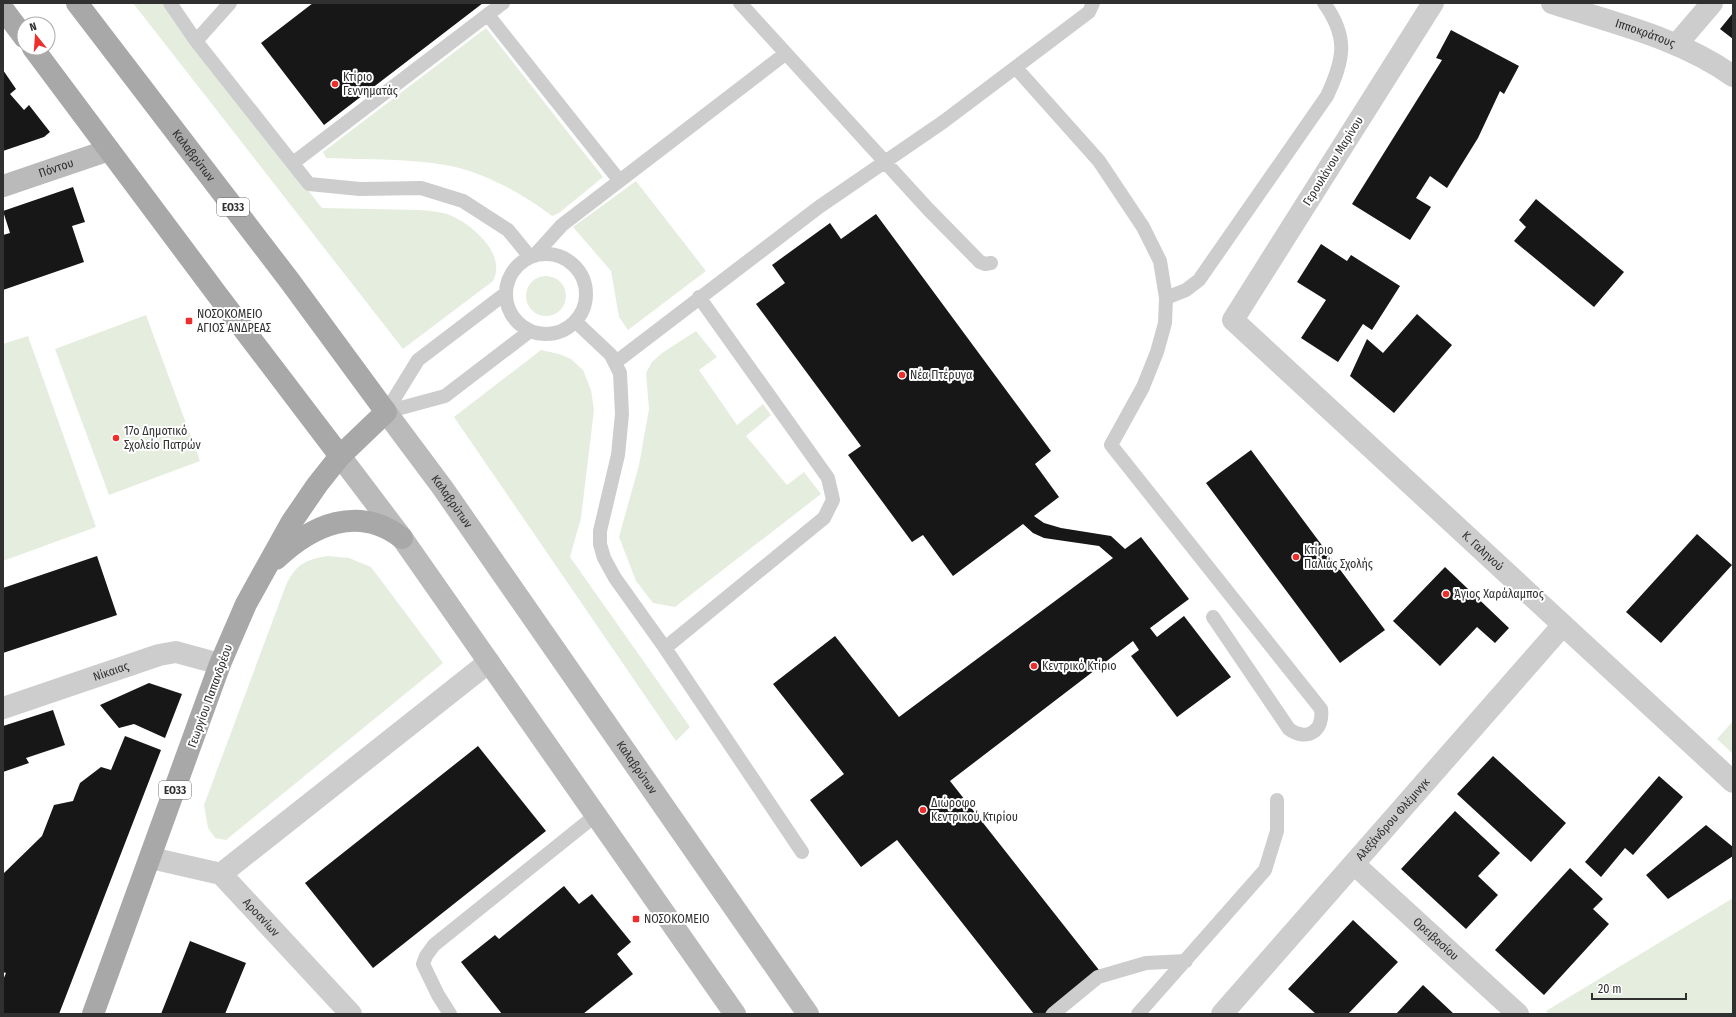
<svg xmlns="http://www.w3.org/2000/svg" width="1736" height="1017" viewBox="0 0 1736 1017" font-family="'Fira Sans Condensed',sans-serif">
<rect width="100%" height="100%" fill="#fff"/>
<path fill="#e5eede" d="M133,3H162L322,208L420,210C432,211 446,212 456,218C477,229 506,256 493,281L403,349Z
M486,28L603,177L559,213L552,216C525,195 485,173 451,166C410,158 368,160 326,158L323,152Z
M636,181L706,271L628,330L619,317L611,271L573,227Z
M526 296a20 20 0 1 1 40 0a20 20 0 1 1-40 0Z
M146,315L200,461L109,495L55,349Z
M696,331L717,357L699,370L737,425L763,404L771,415L746,436L787,485L804,472L821,494L675,607L653,603L636,581L619,537L639,465L649,409L646,373L652,362L662,353Z
M28,336L96,527L3,561V344Z
M541,350L559,354L571,359L583,370L591,390L594,410L581,518L570,557L690,727L676,741L454,417Z
M327,556L349,558L371,567L443,663L226,840L215,838L208,828L204,805L286,585C296,564 305,560 327,556Z
M1733,721V754L1717,739Z
M1733,898V1014H1549L1546,1011Z"/>
<path fill="#171717" d="M313,3H483L324,125L261,43Z
M1733,13V39L1720,29Z
M1451,30L1519,66L1504,94L1500,91L1478,138L1447,188L1430,176L1416,198L1431,207L1410,240L1352,204L1442,60L1436,58Z
M3,70L16,89L10,94L24,110L29,105L50,132L44,137L3,151Z
M73,187L85,222L72,226L84,262L3,290V235L10,233L3,211Z
M1536,199L1624,272L1594,307L1514,241L1526,227L1519,220Z
M876,214L1051,451L1035,464L1059,497L1034,516L1044,523L1061,528L1111,536L1125,549L1141,537L1189,599L1150,628L1157,637L1184,616L1231,677L1177,717L1131,656L1139,650L1133,641L950,781L1099,970L1044,1014H1034L897,840L861,867L810,800L844,774L773,684L835,636L899,717L1113,558L1099,546L1044,538L1033,533L1023,524L953,576L923,535L912,542L848,455L861,446L756,304L785,283L772,265L830,223L841,239Z
M1321,244L1347,261L1351,255L1400,286L1372,330L1363,324L1338,362L1301,338L1326,300L1297,282Z
M1417,314L1452,345L1394,413L1350,376L1367,339L1383,353Z
M1251,450L1385,630L1340,663L1206,483Z
M1697,534L1732,565L1661,643L1626,612Z
M97,556L117,615L3,653V588Z
M1445,567L1509,628L1495,643L1477,627L1440,666L1393,621Z
M149,683L182,694L165,738L134,724L119,728L100,705Z
M53,710L65,745L26,758L29,763L3,772V726Z
M125,736L161,750L59,1014H3V980L6,973L3,972V874L42,836L54,805L73,801L80,783L101,767L111,770Z
M478,746L546,831L373,968L305,883Z
M1493,756L1566,823L1531,862L1457,794Z
M1659,776L1683,797L1633,855L1625,848L1601,877L1585,862Z
M1455,811L1500,853L1478,876L1498,895L1466,929L1401,869Z
M1706,825L1733,847V856L1668,899L1646,875Z
M1570,868L1603,899L1593,909L1609,924L1544,995L1495,950Z
M564,886L579,904L592,894L631,942L617,954L633,974L583,1014H502L461,962L495,935L499,939Z
M1353,920L1398,962L1348,1014H1316L1288,989Z
M190,941L246,963L225,1014H161Z
M1423,985L1454,1014H1396Z"/>
<g fill="none" stroke-linecap="round" stroke-linejoin="round">
<path stroke="#cdcdcd" stroke-width="14" d="M170,3L196,41L309,184L360,189L421,188L463,201L508,230L530,257
M740,3L928,209L980,262L985,264L991,263
M488,15L619,180
M196,41L230,3
M1016,68L1099,161L1143,227L1160,261L1166,298L1165,323L1157,352L1143,387L1111,445L1321,709C1324,731 1307,742 1289,729L1213,617
M293,163L503,3
M506 294a40 40 0 1 1 80 0a40 40 0 1 1-80 0Z
M534,256L562,225L785,54
M1166,298L1186,290L1199,280L1327,96C1344,59 1349,38 1324,3
M576,322L611,355L620,373L622,414L618,455L600,531V544L604,558L615,578L665,648L802,852
M616,362L819,207L943,122L1089,12L1093,3
M386,412L418,360L506,293
M386,412L445,396L530,331
M665,648L824,518L833,500L828,478L699,297
M450,1014L438,995L423,964L426,956L434,945L596,815
M1053,1014L1098,977L1146,963L1186,961
M1138,1014L1265,870L1277,831V800"/>
<g stroke="#cdcdcd" stroke-width="22">
<path id="s1" d="M1433,3L1233,320L1733,782"/>
<path id="s2" d="M1552,3C1613,23 1680,38 1733,76"/>
<path d="M1677,44L1712,3"/>
<path id="s3" d="M3,708L159,655L176,652L220,664"/>
<path id="s4" d="M151,858L221,874L351,1014"/>
<path id="s5" d="M1354,864L1518,1014"/>
<path d="M221,874L489,662"/>
<path id="s6" d="M1222,1014L1563,625"/>
</g>
<g stroke="#bababa" stroke-width="22">
<path id="s7" d="M3,186L109,150"/>
<path id="s8" d="M386,412L442,487L808,1014"/>
<path d="M340,456L402,538L735,1014"/>
</g>
<g stroke="#a8a8a8" stroke-width="22">
<path id="s9" d="M77,3L289,280L386,412L340,456L317,485L291,523L246,604L220,664L93,1014"/>
<path d="M3,9L24,37"/>
<path d="M33,48L216,293L340,456"/>
<path d="M276,559C312,525 358,504 402,538"/>
</g>
</g>
<g fill="#ee2e2c" stroke="#fff" stroke-width="1.5">
<circle cx="335" cy="84" r="4"/>
<rect x="185" y="317" width="8" height="8" rx="2"/>
<circle cx="902" cy="375" r="4"/>
<circle cx="116" cy="438" r="4"/>
<circle cx="1296" cy="557" r="4"/>
<circle cx="1446" cy="594" r="4"/>
<circle cx="1034" cy="666" r="4"/>
<circle cx="923" cy="810" r="4"/>
<rect x="632" y="915" width="8" height="8" rx="2"/>
</g>
<g text-anchor="middle" stroke-width="4" stroke-linejoin="round" paint-order="stroke">
<g fill="#fff" stroke="#6e6e6e" stroke-width="1">
<rect x="217" y="198" width="32" height="18" rx="3"/>
<rect x="159" y="781" width="32" height="18" rx="3"/>
</g>
<g font-size="11" font-weight="bold" fill="#303030">
<text x="233" y="211">ΕΟ33</text>
<text x="175" y="794">ΕΟ33</text>
</g>
<g font-size="12" fill="#303030" stroke="#fff">
<text dy="4" stroke="none"><textPath href="#s2" startOffset="98">Ιπποκράτους</textPath></text>
<text dy="4" stroke="none"><textPath href="#s9" startOffset="192">Καλαβρύτων</textPath></text>
<text transform="translate(1333 161) rotate(-58)" y="4">Γερουλάνου Μαρίνου</text>
<text dy="4" stroke="none"><textPath href="#s7" startOffset="56">Πόντου</textPath></text>
<text dy="4" stroke="none"><textPath href="#s8" startOffset="111">Καλαβρύτων</textPath></text>
<text dy="4" stroke="none"><textPath href="#s1" startOffset="715">Κ. Γαληνού</textPath></text>
<text dy="4" stroke="none"><textPath href="#s3" startOffset="114">Νίκαιας</textPath></text>
<text transform="translate(210 696) rotate(-70)" y="4">Γεωργίου Παπανδρέου</text>
<text dy="4" stroke="none"><textPath href="#s8" startOffset="435">Καλαβρύτων</textPath></text>
<text dy="4" stroke="none"><textPath href="#s6" startOffset="259">Αλεξάνδρου Φλέμινγκ</textPath></text>
<text dy="4" stroke="none"><textPath href="#s4" startOffset="131">Αροανίων</textPath></text>
<text dy="4" stroke="none"><textPath href="#s5" startOffset="111">Ορειβασίου</textPath></text>
</g>
<g font-size="12" fill="#303030" stroke="#fff" text-anchor="start">
<text x="343" y="81">Κτίριο<tspan x="343" dy="14">Γεννηματάς</tspan></text>
<text x="197" y="318">ΝΟΣΟΚΟΜΕΙΟ<tspan x="197" dy="14">ΑΓΙΟΣ ΑΝΔΡΕΑΣ</tspan></text>
<text x="910" y="379">Νέα Πτέρυγα</text>
<text x="124" y="435">17ο Δημοτικό<tspan x="124" dy="14">Σχολείο Πατρών</tspan></text>
<text x="1304" y="554">Κτίριο<tspan x="1304" dy="14">Παλιάς Σχολής</tspan></text>
<text x="1454" y="598">Άγιος Χαράλαμπος</text>
<text x="1042" y="670">Κεντρικό Κτίριο</text>
<text x="931" y="807">Διώροφο<tspan x="931" dy="14">Κεντρικού Κτιρίου</tspan></text>
<text x="644" y="923">ΝΟΣΟΚΟΜΕΙΟ</text>
</g>
</g>
<rect width="1736" height="1017" fill="none" stroke="#303030" stroke-width="8"/>
<g transform="translate(36 36) rotate(343)"><circle r="19" fill="#ffffff" stroke="#acacac"/>
<path d="M0-3L7 15L0 10L-7 15Z" fill="#ee2e2c"/>
<text y="-6" font-size="11" font-weight="bold" text-anchor="middle" fill="#303030">N</text>
</g>
<path d="M1592 993v6h94v-6" fill="none" stroke="#303030" stroke-width="2"/>
<text x="1598" y="993" font-size="12" fill="#303030" stroke="#ffffff" stroke-width="3" paint-order="stroke">20 m</text>
</svg>
